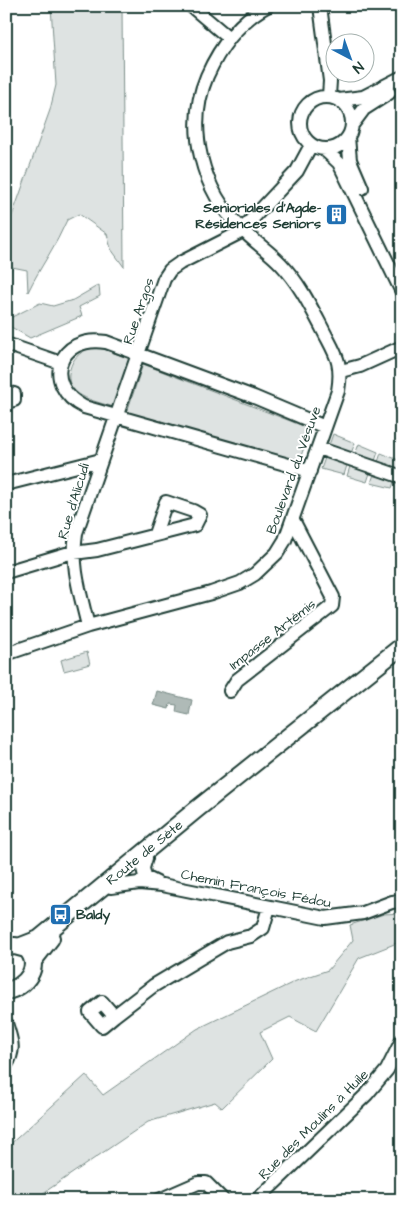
<svg xmlns="http://www.w3.org/2000/svg" width="408" height="1206" viewBox="0 0 408 1206" font-family="'Architects Daughter',sans-serif">
<rect width="100%" height="100%" fill="#fff"/>
<filter id="ink" filterUnits="userSpaceOnUse"><feTurbulence type="fractalNoise" baseFrequency=".02" numOctaves="2"/><feDisplacementMap in="SourceGraphic" scale="10" xChannelSelector="R" yChannelSelector="G"/><feConvolveMatrix kernelMatrix="1 2 1 2 8 2 1 2 1" color-interpolation-filters="sRGB"/></filter>
<g filter="url(#ink)">
<path fill="#dee3e2" stroke="#7e908b" d="M51,6H122L124,267L111,249L107,234L79,214L67,220C56,246 40,267 28,292L27,270L12,267L6,295V224L12,216L50,110L56,85Z
M99,285L100,296L79,307L82,316L30,338L6,324V320L40,303L53,306L73,300Z
M90,348H102L130,359L114,407C95,401 62,396 70,369C73,358 79,353 90,348Z
M143,364L311,429L299,461L127,412Z
M333,434L355,443L350,456L328,448Z
M359,444L378,452L374,464L354,457Z
M381,453L401,461L397,472L377,465Z
M326,455L348,462L344,475L321,469Z
M351,463L371,470L367,482L347,476Z
M375,471L395,479L392,488L371,483Z
M87,652L90,664L64,671L61,660Z
M402,913V941L359,958L316,1031L290,1017L260,1032L272,1059L222,1108L215,1102L148,1122L33,1200H6V1148L86,1075L103,1095L197,1029L296,981L328,970L353,940L350,925L384,914Z"/>
<path fill="#afbab7" stroke="#758883" d="M157,691L192,700L189,715L176,712L177,705L170,704L169,709L153,705Z"/>
<g fill="none" stroke-linecap="round" stroke-linejoin="round">
<defs>
<path id="minor" d="M191,6L229,38
M320,6L330,81L329,96
M300 123a26 26 0 1 1 52 0a26 26 0 1 1-52 0Z
M339,100L363,97L402,77
M352,125L364,109L389,93
M348,137L350,160L362,188
M324,149L339,163L402,292
M6,344L61,363
M341,371L360,366L402,347
M6,392L14,394V400L6,402
M318,448L402,477
M310,471L84,407C41,385 58,334 106,342L254,397L325,427
M6,484L101,460
M6,572L66,554L97,550L195,525L200,515L193,511L166,502L155,534
M88,626C80,592 71,567 76,533L164,279L170,270L180,263L239,233L297,171L311,145
M6,654L88,626L211,593L240,583L255,574L277,553L285,540L338,391C343,361 335,354 322,328C310,305 299,283 281,264C269,251 254,242 242,229C202,191 185,128 207,76C220,47 239,21 267,6
M230,691L237,680L332,606L333,597L293,520
M146,858L143,868L145,877L157,883
M111,887L139,883L162,885L325,918L363,913L392,902L402,901
M114,1016L102,1026L90,1012L102,1002L114,1016L153,986L227,942L251,936L263,928L269,907
M6,1023C11,1040 16,1049 6,1065
M159,1200L198,1183H206L223,1200
M257,1200L367,1094L387,1070L402,1040"/>
<path id="major" d="M21,946L39,939L197,809L402,646
M6,947L15,946L26,949C43,965 26,988 6,991
M33,961L51,938"/>
</defs>
<use href="#minor" stroke="#1f3d34" stroke-width="16"/>
<use href="#major" stroke="#1f3d34" stroke-width="20"/>
<use href="#minor" stroke="#fff" stroke-width="12"/>
<use href="#major" stroke="#fff" stroke-width="16"/>
</g>
</g>
<defs>
<symbol id="building-square" viewBox="-11 -11 22 22"><rect x="-9" y="-9" width="18" height="18" rx="4" fill="#1f6fb2" stroke="#fff"/><path d="M-4-6H4V6H1V3H-1V6H-4ZM-2.5-4.3h1.7v1.8h-1.7ZM.8-4.3h1.7v1.8H.8ZM-2.5-1h1.7V.8h-1.7ZM.8-1h1.7V.8H.8Z" fill="#fff"/></symbol>
<symbol id="bus-square" viewBox="-11 -11 22 22"><rect x="-9" y="-9" width="18" height="18" rx="4" fill="#1f6fb2" stroke="#fff"/><path d="M-5-6H5V4H4V6H2V4H-2V6H-4V4H-5ZM-3.5-4V0h7V-4ZM-3.5 1.2v1.5H-2V1.2ZM2 1.2v1.5H3.5V1.2Z" fill="#fff"/></symbol>
</defs>
<g fill-rule="evenodd">
<use href="#building-square" x="324" y="202" width="25" height="25"/>
<use href="#bus-square" x="48" y="902" width="25" height="25"/>
</g>
<g text-anchor="middle" stroke-width="4" stroke-linejoin="round" paint-order="stroke">
<g font-size="14" font-weight="bold" fill="#1f3d34" stroke="#fff" text-anchor="end">
<text x="321" y="212">Senioriales d'Agde-<tspan x="321" dy="16">Résidences Seniors</tspan></text>
<text x="76" y="919" text-anchor="start">Baldy</text>
</g>
<g font-size="14" fill="#1f3d34" stroke="#fff">
<text transform="translate(138 311) rotate(-71)" y="5">Rue Argos</text>
<text transform="translate(293 470) rotate(-70)" y="5">Boulevard du Vésuve</text>
<text transform="translate(73 501) rotate(-73)" y="5">Rue d'Alicudi</text>
<text transform="translate(272 634) rotate(-38)" y="5">Impasse Artémis</text>
<text transform="translate(144 852) rotate(-39)" y="5">Route de Sète</text>
<text transform="translate(256 888) rotate(11)" y="5">Chemin François Fédou</text>
<text transform="translate(313 1124) rotate(-45)" y="5">Rue des Moulins à Huile</text>
</g>
</g>
<rect width="408" height="1206" fill="none" stroke="#fff" stroke-width="25"/>
<rect x="12" y="12" width="383" height="1181" fill="none" stroke="#1f3d34" stroke-width="2" filter="url(#ink)"/>
<g transform="translate(350 58) rotate(139)"><circle r="24" fill="#ffffff" stroke="#a5b1ae"/>
<path d="M0-4L9 19L0 12L-9 19Z" fill="#1f6fb2"/>
<text y="-8" font-size="14" font-weight="bold" text-anchor="middle" fill="#1f3d34">N</text>
</g>
</svg>
